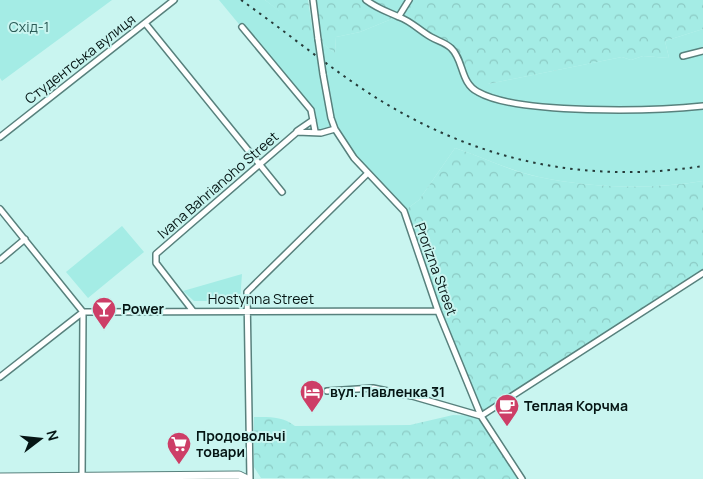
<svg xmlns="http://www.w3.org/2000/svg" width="703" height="479" viewBox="0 0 703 479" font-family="Manrope,sans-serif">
<defs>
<pattern id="forest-crowns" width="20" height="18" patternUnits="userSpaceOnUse" patternTransform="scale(1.25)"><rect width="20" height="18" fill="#a4ece5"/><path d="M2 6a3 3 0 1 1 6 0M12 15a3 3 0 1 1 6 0" fill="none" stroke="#8ccac4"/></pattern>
</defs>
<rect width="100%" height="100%" fill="#c9f5f0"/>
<path fill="#a4ece5" d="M0,0H112L2,81L0,78Z
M219,0H265L335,53L336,37L360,32L399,16L447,45L488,84L622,57L631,60L643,56L669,58L665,41L703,29V181C649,190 592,188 539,177C511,171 482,157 455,148L419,200L404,211L368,173L335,130L315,131L313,114Z
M122,226L144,252L88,298L66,272Z
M242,274L240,301H194L183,291Z"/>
<path fill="url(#forest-crowns)" d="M265,0H308L314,39Z
M315,0H703V29L665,41L669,58L643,56L631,60L622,57L488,84L469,85L452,49L399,16L360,32L336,37L335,53L323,44Z
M455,148C482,157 510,171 539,177C592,188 650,190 703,181V273L481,416L522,479L261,478L254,467V417C270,417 282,416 295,426L410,425L453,415L481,416L438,311L404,211L419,200Z"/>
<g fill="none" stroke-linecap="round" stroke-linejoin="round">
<defs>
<path id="minor" d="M313,0L318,39
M366,0C378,9 386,11 399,17C411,21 420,31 431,37C438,41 446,43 451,48C464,60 460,83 478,92C518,115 655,111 703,106
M399,16L409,0
M145,23L282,192
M242,27L311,110L315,131
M683,56L703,51
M323,74L331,118L335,129L354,158L404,211L438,311L481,416L522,479
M297,131L313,120
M0,137L174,0
M0,209L83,312
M0,260L25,239
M193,311L156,263V254L297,132L321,133L335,129
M83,312L438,311
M0,377L83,312
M327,391L373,388L412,396L481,416L703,273
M82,479L83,312
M250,479L247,292L368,173"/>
<path id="tertiary" d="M0,477L239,475L247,479"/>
</defs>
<use href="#minor" stroke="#58817d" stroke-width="8"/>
<use href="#tertiary" stroke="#58817d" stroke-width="9"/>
<use href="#minor" stroke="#fff" stroke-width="5"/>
<use href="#tertiary" stroke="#fff" stroke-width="7"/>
<path stroke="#263b39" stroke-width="2" stroke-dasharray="2.5 5" stroke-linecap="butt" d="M241,0C288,33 334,72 383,102C482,162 588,184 703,166"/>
<defs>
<path id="minor-bridge" d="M318,39L323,74"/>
</defs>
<use href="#minor-bridge" stroke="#58817d" stroke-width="8" stroke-linecap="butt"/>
<use href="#minor-bridge" stroke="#fff" stroke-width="5"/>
</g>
<defs>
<symbol id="bar-pin" viewBox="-11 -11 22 30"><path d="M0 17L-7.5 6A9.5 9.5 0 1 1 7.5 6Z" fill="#cd3e67" stroke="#c9f5f0"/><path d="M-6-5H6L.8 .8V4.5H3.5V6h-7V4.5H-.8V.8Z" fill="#fff"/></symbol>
<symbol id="hotel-pin" viewBox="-11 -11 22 30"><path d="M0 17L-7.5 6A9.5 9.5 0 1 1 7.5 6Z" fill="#cd3e67" stroke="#c9f5f0"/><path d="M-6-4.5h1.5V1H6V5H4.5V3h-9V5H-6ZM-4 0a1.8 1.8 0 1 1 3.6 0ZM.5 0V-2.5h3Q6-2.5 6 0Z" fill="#fff"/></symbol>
<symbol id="cafe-pin" viewBox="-11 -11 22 30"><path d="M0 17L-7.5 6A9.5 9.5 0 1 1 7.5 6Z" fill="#cd3e67" stroke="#c9f5f0"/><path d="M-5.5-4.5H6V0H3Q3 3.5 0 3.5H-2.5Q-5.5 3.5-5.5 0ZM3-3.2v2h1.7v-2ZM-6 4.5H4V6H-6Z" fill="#fff"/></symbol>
<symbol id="supermarket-pin" viewBox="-11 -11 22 30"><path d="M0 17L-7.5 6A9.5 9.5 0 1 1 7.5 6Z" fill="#cd3e67" stroke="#c9f5f0"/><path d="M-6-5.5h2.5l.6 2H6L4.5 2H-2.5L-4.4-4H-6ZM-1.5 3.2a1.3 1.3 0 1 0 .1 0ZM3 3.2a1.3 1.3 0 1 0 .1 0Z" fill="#fff"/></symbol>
</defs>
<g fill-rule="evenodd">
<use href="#bar-pin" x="90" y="295" width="28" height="38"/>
<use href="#hotel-pin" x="298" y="378" width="28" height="38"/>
<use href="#cafe-pin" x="493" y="392" width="28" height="38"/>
<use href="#supermarket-pin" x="165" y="430" width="28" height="38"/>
</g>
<g text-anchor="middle" stroke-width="4" stroke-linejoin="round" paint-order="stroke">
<g font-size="14" fill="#2a5a55" stroke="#c9f5f0">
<text x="29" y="32">Схід-1</text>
</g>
<g font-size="14" fill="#051514" stroke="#c9f5f0">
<text transform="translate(80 59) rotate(-38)" y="5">Студентська вулиця</text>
<text transform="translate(218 185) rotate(-41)" y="5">Ivana Bahrianoho Street</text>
<text transform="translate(436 269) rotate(70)" y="5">Prorizna Street</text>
<text x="261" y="304">Hostynna Street</text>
</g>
<g font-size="14" font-weight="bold" fill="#051514" stroke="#c9f5f0" text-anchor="start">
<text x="122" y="314">Power</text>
<text x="330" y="397">вул. Павленка 31</text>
<text x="524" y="411">Теплая Корчма</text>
<text x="196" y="441">Продовольчі<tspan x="196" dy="16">товари</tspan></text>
</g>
</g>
<g transform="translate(40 439) rotate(74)" stroke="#c9f5f0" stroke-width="4" paint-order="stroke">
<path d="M0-4L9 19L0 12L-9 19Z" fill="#051514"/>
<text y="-8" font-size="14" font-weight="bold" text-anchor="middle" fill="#051514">N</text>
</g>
</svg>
